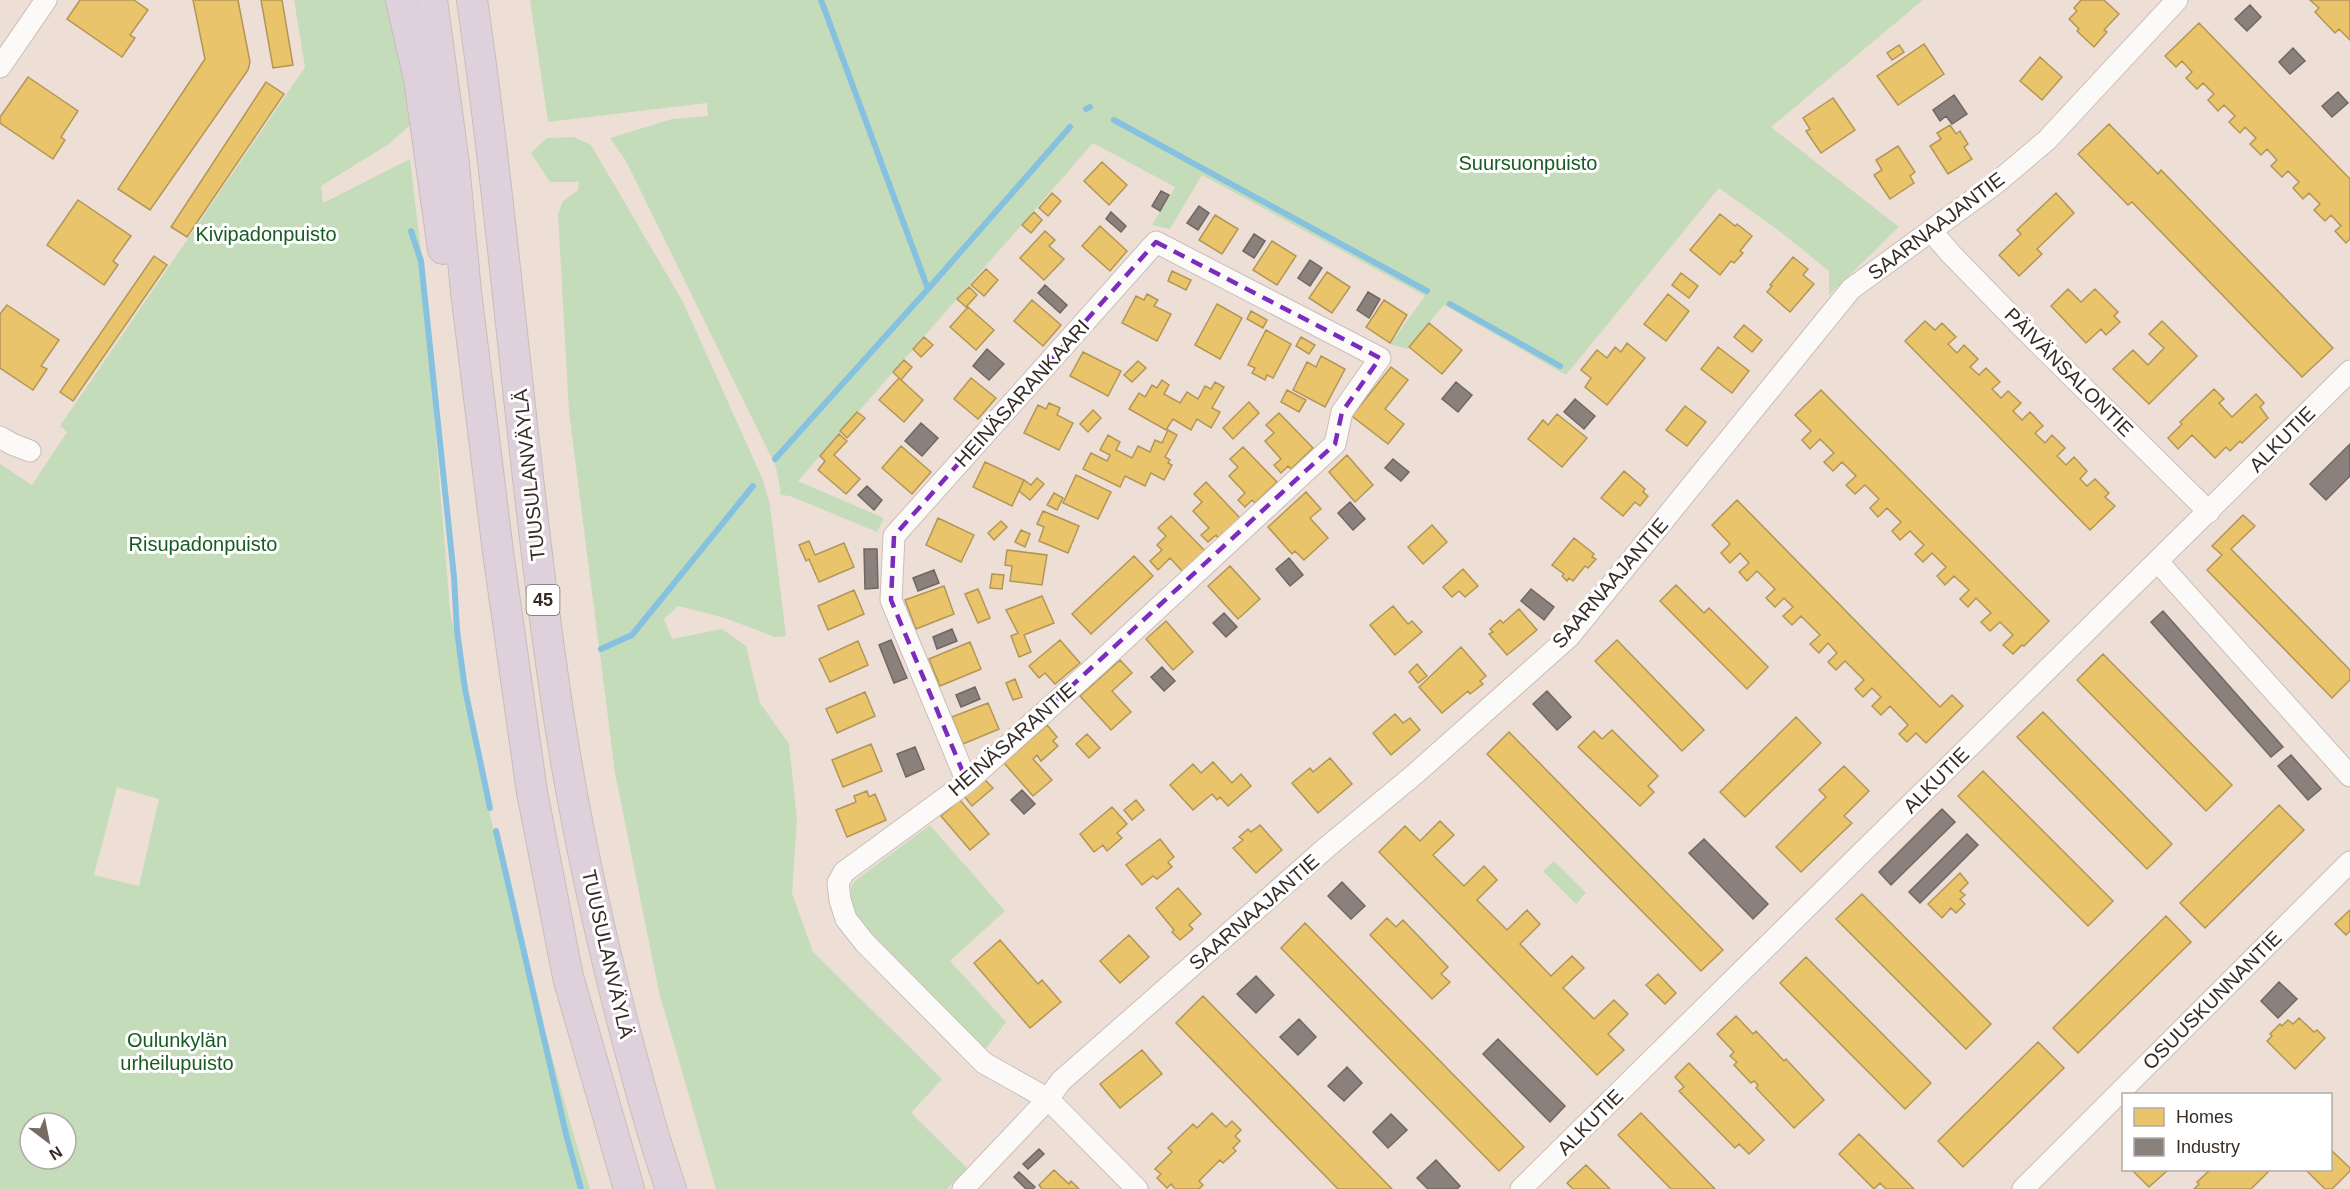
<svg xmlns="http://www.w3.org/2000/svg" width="2350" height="1189" viewBox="0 0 2350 1189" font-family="Helvetica,sans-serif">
<rect width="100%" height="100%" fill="#eedfd6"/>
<path fill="#c5dcbb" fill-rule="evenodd" d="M294,0H389L411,124L389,144L321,186L323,203L410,159L420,243L450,610L490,815L513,915L572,1129L590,1189H0V464L32,485L67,432L60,426L305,67ZM117,787L159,799L139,886L94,875ZM30,1123H66V1159H30Z
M530,0H1923L1771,127L1899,227L1829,295V271L1778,230L1719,188L1566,375L1444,305L1407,349L1390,344L1425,296L1202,175L1170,229L1152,225L1175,187L1093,143L798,481L884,518L877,532L790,496L781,495L776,467L626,161L610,138L672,119L708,116L707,103L548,122Z
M574,137L591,145L683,302L763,480L770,505L786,636L775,637L725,618L678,606L664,619L672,639L722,629L746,646L760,703L789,744L797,819L792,893L813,952L942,1079L911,1113L967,1168L947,1189H716L659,992L615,773L569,412L558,214L563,201L578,190L579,182H550L531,153L547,138Z
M930,825L1005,911L950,961L1006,1022L981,1055L964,1042L856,916L851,906V886L856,880Z
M1554,861L1586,893L1576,904L1543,871Z"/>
<path fill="#e9c46a" stroke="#b39655" stroke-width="1.5" d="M80,0H134L148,10L130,35L135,38L122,57L67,19Z
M193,0H238L250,62L248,70L150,210L118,189L205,59Z
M261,0H282L293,65L273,68Z
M2081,0H2104L2119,14L2104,30L2107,32L2094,47L2077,31L2079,29L2069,19L2077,11L2074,8Z
M2310,0H2350V40L2339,29L2335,33L2315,12L2319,8Z
M2199,23L2350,179V239L2346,243L2335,231L2341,226L2331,215L2325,221L2314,210L2320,204L2309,193L2303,199L2293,188L2299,182L2288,171L2282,177L2271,166L2277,160L2267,149L2261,155L2250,144L2256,138L2245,127L2240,133L2229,122L2235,116L2224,105L2218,111L2208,100L2214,94L2203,83L2197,89L2186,78L2192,72L2182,61L2176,67L2165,56Z
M1924,44L1944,74L1898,105L1877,76Z
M1899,45L1904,52L1892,60L1887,53Z
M2040,57L2062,77L2042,100L2020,81Z
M28,77L78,111L61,137L65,140L53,159L0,123V117Z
M266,82L284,94L187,237L171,227Z
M1833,98L1855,130L1821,153L1806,131L1810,129L1803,118Z
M2109,124L2158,174L2161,170L2333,348L2302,377L2132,202L2128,205L2078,154Z
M1950,125L1956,134L1960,131L1968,144L1964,147L1972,159L1948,174L1930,146L1941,139L1937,133Z
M1898,146L1915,172L1910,176L1914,183L1890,199L1874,175L1882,170L1876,160Z
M1102,162L1127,185L1109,205L1084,181Z
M1052,193L1061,201L1048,216L1039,208Z
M2056,193L2074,213L2037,249L2042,254L2019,276L1999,255L2021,234L2017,230Z
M78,200L131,236L113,261L118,265L104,285L47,245Z
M1034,212L1042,220L1031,233L1022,225Z
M1720,214L1735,226L1737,224L1752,236L1740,251L1743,253L1734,263L1731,261L1720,275L1690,250Z
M1215,215L1238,229L1222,254L1199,240Z
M1100,226L1127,251L1110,271L1082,246Z
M1045,231L1055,240L1049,246L1064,259L1044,280L1020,258Z
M1272,241L1296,256L1277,285L1253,270Z
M154,256L167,265L73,401L60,392Z
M1793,257L1808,269L1803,275L1814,284L1790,312L1767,292L1772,286L1770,285Z
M986,269L998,280L984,296L971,285Z
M1172,271L1191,280L1186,290L1168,281Z
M1327,272L1350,287L1332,313L1309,298Z
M1681,273L1698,286L1689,298L1672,285Z
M969,287L977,295L966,307L957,299Z
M2068,289L2081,302L2095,289L2118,312L2114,316L2120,322L2106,335L2101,329L2086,343L2051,306Z
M1147,294L1158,300L1154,306L1171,314L1157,341L1122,323L1136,296L1144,300Z
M1668,294L1689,311L1666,341L1644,324Z
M1032,300L1061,325L1043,346L1014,321Z
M1384,300L1407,315L1390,343L1366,327Z
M1217,304L1242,318L1220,359L1195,345Z
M7,305L59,340L41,366L47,369L33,390L0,368V314Z
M968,307L994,330L976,350L950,327Z
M1251,311L1267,320L1263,328L1247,319Z
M1925,321L1935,330L1942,323L1956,337L1948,344L1957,353L1964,345L1978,359L1970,367L1979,375L1986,368L2000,382L1992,389L2001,398L2008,391L2021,403L2013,411L2022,420L2030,412L2043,426L2035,433L2045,443L2052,435L2065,448L2057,456L2066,465L2074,457L2087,471L2080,479L2087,486L2095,479L2109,493L2105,497L2115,506L2090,530L1905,341Z
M2162,321L2197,356L2149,404L2113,369L2133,350L2148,365L2164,348L2149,334Z
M1429,323L1462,350L1442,374L1409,347Z
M1744,325L1762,340L1752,352L1734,337Z
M1266,330L1291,344L1273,378L1267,375L1265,380L1252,373L1255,368L1248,365Z
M924,337L933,345L921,357L913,349Z
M1301,337L1315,345L1309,354L1296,346Z
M1627,343L1645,358L1607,405L1585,387L1591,378L1581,370L1597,350L1607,358L1615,347L1621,352Z
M1718,347L1749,371L1732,393L1701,369Z
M1083,352L1121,371L1108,396L1070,376Z
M1321,356L1345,369L1325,407L1293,390L1307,362L1316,367Z
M904,360L912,367L901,380L893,372Z
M1138,361L1146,368L1132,382L1124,375Z
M1391,367L1408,380L1385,409L1404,424L1388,444L1352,416Z
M899,378L923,400L904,422L879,400Z
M971,378L996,398L978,419L954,399Z
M1162,380L1169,385L1164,394L1180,403L1187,392L1198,399L1205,386L1211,389L1215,382L1224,387L1212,408L1220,412L1211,428L1197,419L1191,430L1173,419L1166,430L1129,409L1139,393L1145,397L1152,385L1157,388Z
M2214,389L2224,399L2219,403L2232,417L2256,394L2264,403L2260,407L2268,418L2242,443L2240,441L2230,451L2226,447L2215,458L2192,435L2178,449L2168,438L2182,424L2180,422Z
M1287,390L1306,400L1299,412L1281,402Z
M1821,390L2049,621L2024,646L2022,645L2013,654L2003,645L2013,635L2000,622L1990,631L1981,622L1991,613L1976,598L1968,607L1960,599L1969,590L1954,576L1945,585L1937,576L1946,567L1932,553L1923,562L1915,554L1924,545L1910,531L1900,540L1892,531L1901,522L1887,508L1878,517L1870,508L1879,499L1865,485L1855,494L1846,485L1856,476L1842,462L1833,471L1824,462L1834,453L1820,439L1810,449L1802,440L1811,431L1795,415Z
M1249,402L1259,413L1233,439L1223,428Z
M1049,403L1060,408L1057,415L1073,423L1059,450L1024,433L1038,405L1046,409Z
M1685,406L1706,422L1687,446L1666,430Z
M1093,410L1101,418L1088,432L1080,424Z
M857,412L865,418L847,438L840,431Z
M1279,413L1313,448L1291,469L1288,466L1281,473L1274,465L1281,459L1265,441L1274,433L1266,425Z
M1557,414L1587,438L1562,467L1528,439L1543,420L1548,425Z
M1168,430L1177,435L1165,457L1170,460L1168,463L1172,465L1164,480L1151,473L1145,486L1125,476L1120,487L1083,469L1091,453L1107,461L1110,455L1100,450L1108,435L1120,442L1116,450L1132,458L1138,446L1150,452L1155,440L1162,443Z
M839,434L847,441L834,455L860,479L846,494L818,470L825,461L820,456Z
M901,446L931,472L912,494L882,468Z
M1243,447L1277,482L1255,503L1252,500L1245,507L1238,500L1245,493L1229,476L1238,467L1230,459Z
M1347,455L1373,485L1355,502L1329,472Z
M985,462L1024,480L1012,506L973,487Z
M1624,471L1645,489L1643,492L1648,496L1640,506L1635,502L1623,516L1601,498Z
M1076,475L1111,492L1098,519L1063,503Z
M1037,478L1044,484L1030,500L1019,491L1024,480L1031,485Z
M1206,482L1240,518L1218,538L1216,535L1208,542L1201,535L1209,528L1193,511L1202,502L1194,494Z
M1306,492L1321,509L1310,518L1328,538L1304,560L1295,551L1292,554L1268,527Z
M1054,493L1063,498L1057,510L1047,505Z
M1737,500L1940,707L1952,695L1963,706L1926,743L1916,733L1907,742L1899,734L1908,725L1890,706L1881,715L1872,706L1881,697L1872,688L1863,697L1855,689L1864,680L1845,661L1836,670L1828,662L1837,653L1828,643L1819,653L1810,644L1820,635L1801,616L1792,625L1783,616L1793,607L1784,598L1775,607L1766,598L1775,589L1757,571L1747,581L1739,572L1749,563L1740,553L1730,563L1721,553L1730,544L1712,525Z
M1043,511L1079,526L1068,553L1039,541L1044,527L1037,524Z
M2243,515L2255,526L2231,549L2350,670V680L2332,698L2207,570L2222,555L2212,546Z
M1171,516L1205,551L1183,572L1170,558L1158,570L1150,561L1162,550L1157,545L1166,536L1158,528Z
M938,518L974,535L961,562L926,545Z
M1001,521L1007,527L994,540L988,533Z
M1432,525L1447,542L1423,564L1408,547Z
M1021,530L1030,534L1025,547L1015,542Z
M1574,538L1594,554L1592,557L1596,559L1588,568L1585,566L1573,581L1569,578L1567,581L1562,576L1564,574L1552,565Z
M809,541L815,555L844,543L854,567L819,582L809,559L806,561L799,545Z
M1007,550L1047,555L1042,585L1010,581L1012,566L1005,565Z
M1134,556L1153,576L1091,634L1072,614Z
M1230,566L1260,599L1238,619L1208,586Z
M1463,569L1478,586L1465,597L1459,591L1452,597L1443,587Z
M992,574L1004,575L1002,589L990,588Z
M1676,585L1704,613L1709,608L1768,667L1747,689L1660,601Z
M944,586L954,614L916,629L905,600Z
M978,589L990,618L978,623L965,594Z
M854,590L864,614L828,630L818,606Z
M1042,596L1054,623L1024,635L1031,652L1019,657L1011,636L1018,633L1006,610Z
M1393,606L1408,624L1412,621L1422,632L1395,655L1370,625Z
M1519,609L1537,630L1507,655L1489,634L1493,632L1490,629L1500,620L1503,623Z
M1166,621L1193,652L1173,670L1146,639Z
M1060,640L1080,663L1055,684L1045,673L1039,678L1029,666Z
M1617,640L1704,730L1682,751L1595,661Z
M858,641L868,665L830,682L819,659Z
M970,642L981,669L940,686L929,659Z
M1461,647L1486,676L1480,681L1483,684L1470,694L1468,691L1442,713L1419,687Z
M2103,654L2232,785L2206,811L2077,680Z
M1120,660L1132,673L1112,691L1131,712L1111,730L1080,696Z
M1417,664L1427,676L1418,683L1409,672Z
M1015,679L1022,697L1013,700L1006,683Z
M865,692L875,716L837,733L826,709Z
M988,703L999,729L963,744L952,717Z
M2043,712L2172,844L2147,869L2017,737Z
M1395,714L1403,723L1410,718L1420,730L1391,755L1373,733Z
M1796,717L1821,743L1745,817L1720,792Z
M1047,725L1057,737L1053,741L1058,746L1041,761L1037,755L1033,759L1052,780L1033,796L1004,763Z
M1612,730L1658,776L1648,786L1654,792L1640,806L1578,747L1594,731L1602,739Z
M1509,732L1723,950L1701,971L1487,754Z
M1087,734L1100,748L1089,758L1076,744Z
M871,744L882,771L843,787L832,760Z
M1330,758L1352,784L1318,813L1292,783L1310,768L1313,772Z
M1213,762L1232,783L1241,774L1251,786L1228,806L1220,797L1217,800L1212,794L1193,810L1170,785L1193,764L1201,773Z
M1844,766L1869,791L1844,816L1852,823L1801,872L1776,847L1826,797L1819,790Z
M1983,771L2113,901L2088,926L1958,796Z
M984,779L993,788L972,806L964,796Z
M867,791L869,797L875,794L886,820L847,837L836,810L856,802L854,796Z
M960,800L989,834L970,850L941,816Z
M1136,800L1144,810L1132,820L1124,810Z
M2279,805L2304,830L2205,928L2180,903Z
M1112,807L1127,824L1117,833L1122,838L1107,851L1103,845L1094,852L1080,834Z
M1440,821L1454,835L1433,855L1464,886L1484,866L1497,880L1477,900L1507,930L1527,910L1540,924L1520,944L1551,976L1572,956L1584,968L1563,988L1594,1019L1614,1000L1628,1014L1608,1034L1624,1050L1597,1075L1379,852L1405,826L1420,841Z
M1260,825L1282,850L1256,873L1233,848L1243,840L1239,837L1248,829L1251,832Z
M1160,839L1174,857L1168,862L1172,867L1157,879L1153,876L1142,885L1126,865Z
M1960,873L1968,883L1960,891L1965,895L1960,899L1965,904L1956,913L1951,908L1942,918L1928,904Z
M1178,888L1201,914L1189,925L1193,929L1180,940L1172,932L1174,930L1156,908Z
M1862,894L1991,1024L1966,1049L1836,919Z
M2350,910V931L2346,935L2335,924Z
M2166,916L2191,942L2078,1053L2053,1028Z
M1387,918L1396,927L1403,920L1448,967L1441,974L1450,982L1432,999L1370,935Z
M1305,923L1524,1147L1499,1171L1281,948Z
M1129,935L1149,957L1120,983L1100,961Z
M1000,940L1038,984L1042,980L1061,1002L1030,1028L974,963Z
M1806,957L1931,1083L1905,1109L1780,983Z
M1658,974L1676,993L1665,1004L1646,985Z
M1203,996L1392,1189H1338L1176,1023Z
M1736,1016L1753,1034L1756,1031L1784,1061L1786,1059L1824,1100L1794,1128L1756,1088L1758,1085L1754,1081L1751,1083L1734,1065L1737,1062L1730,1056L1734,1052L1717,1034Z
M2299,1018L2314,1032L2317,1030L2325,1038L2295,1069L2267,1041L2272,1036L2270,1034L2280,1024L2282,1026L2288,1020L2293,1024Z
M2038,1042L2064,1068L1963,1167L1938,1141Z
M1142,1050L1162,1074L1120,1108L1100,1084Z
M1689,1063L1764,1140L1749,1154L1739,1144L1735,1148L1679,1091L1684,1087L1675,1077Z
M1212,1113L1226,1127L1232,1121L1241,1130L1235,1136L1240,1141L1233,1148L1236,1151L1223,1163L1220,1160L1199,1181L1203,1185L1199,1189H1175L1171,1184L1167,1188L1157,1178L1161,1174L1155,1169L1172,1152L1168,1148L1193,1124L1197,1128Z
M1641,1113L1715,1189H1671L1618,1135Z
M1859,1134L1914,1189H1886L1880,1183L1874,1189L1839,1154Z
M2330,1149L2350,1168V1171L2332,1189H2325L2306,1170H2330Z
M1586,1165L1610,1189H1573L1567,1183Z
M1054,1170L1069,1184L1071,1181L1079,1189H1042L1039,1185Z
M2132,1170H2168L2149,1187Z
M2210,1170H2266L2268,1172L2251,1189H2194L2199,1184L2197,1182Z"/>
<path fill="#8a817c" stroke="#716762" stroke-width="1.5" d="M2250,5L2261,17L2247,31L2235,19Z
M2293,48L2305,61L2290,74L2279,62Z
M2338,92L2348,103L2332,117L2322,106Z
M1954,95L1967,114L1952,124L1946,116L1940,121L1933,110Z
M1161,191L1169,195L1160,211L1152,206Z
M1199,206L1209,213L1198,230L1187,223Z
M1111,212L1126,226L1121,232L1106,219Z
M1254,234L1265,241L1254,258L1243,251Z
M1310,260L1322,268L1310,286L1298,278Z
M1045,285L1067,305L1060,313L1038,293Z
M1368,292L1380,299L1369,318L1357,310Z
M987,349L1004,364L989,380L973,366Z
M1456,382L1472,395L1458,412L1442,399Z
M1575,399L1595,416L1584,429L1564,412Z
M921,423L938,438L922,456L905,441Z
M2350,444V476L2326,500L2310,484Z
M1393,459L1409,472L1401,481L1385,468Z
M867,486L882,500L874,510L858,495Z
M1350,502L1365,519L1353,530L1338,513Z
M864,549H877L878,588L865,589Z
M1289,558L1303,575L1290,586L1276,569Z
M934,570L939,583L918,591L913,578Z
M1531,589L1554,607L1544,620L1521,601Z
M2163,611L2283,747L2271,757L2151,622Z
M1224,613L1237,627L1226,637L1213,623Z
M952,629L957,641L937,649L933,637Z
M891,640L907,678L894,683L879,645Z
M1162,667L1175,681L1164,691L1151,677Z
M975,687L980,699L961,707L956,695Z
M1547,691L1571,717L1557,730L1533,704Z
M915,747L924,769L906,777L897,754Z
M2291,755L2321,789L2308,800L2278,766Z
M1022,790L1035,804L1024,814L1011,800Z
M1942,809L1955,822L1891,885L1879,872Z
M1967,834L1978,845L1920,903L1909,892Z
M1704,839L1768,904L1753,919L1689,853Z
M1342,882L1365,906L1351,919L1328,896Z
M1256,976L1274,995L1256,1013L1237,994Z
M2279,982L2297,999L2278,1018L2261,1001Z
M1299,1019L1316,1037L1298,1055L1280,1037Z
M1498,1039L1565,1106L1550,1122L1483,1054Z
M1347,1067L1362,1083L1344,1101L1328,1086Z
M1391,1114L1407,1130L1388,1148L1373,1132Z
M1039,1149L1044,1154L1028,1169L1023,1164Z
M1436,1160L1460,1186L1457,1189H1428L1417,1178Z
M1019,1172L1035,1187L1033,1189H1026L1014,1177Z"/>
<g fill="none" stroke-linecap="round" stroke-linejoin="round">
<path stroke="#86c2e0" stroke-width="6" d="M1086,109L1090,107
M1114,120L1427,291
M411,231L421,261L454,577L457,631L465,689L490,808
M928,289L1070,127
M1450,304L1560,366
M775,459L928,289L821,0
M601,649L632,635L753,486
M496,831L566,1134L581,1189"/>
<defs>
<path id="minor" d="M0,67L46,0
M1931,231L1951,254L2021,326L2209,512
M0,437L12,444L30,451
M2158,562L2350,776
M967,782L891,600L894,536L1156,242L1380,358L1342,412L1335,444L1099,663L967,782L844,872L838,883L840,900L846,919L865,943L984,1063L1048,1099L1137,1189
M963,1189L1048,1099L1061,1081L1327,847L1415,774L1569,637L1851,289L1995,184L2047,140L2177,0
M1521,1189L2350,371
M2023,1189L2350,862"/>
<path id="highway" d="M401,0L419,79L443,249
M432,0L454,164L466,292L498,552L532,792L568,977L629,1189
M472,0C504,220 520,443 551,663C567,783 592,903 622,1020C637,1077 652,1134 671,1189"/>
</defs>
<use href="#minor" stroke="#cabeb7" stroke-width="23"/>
<use href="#highway" stroke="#c5beb9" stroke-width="32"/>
<use href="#minor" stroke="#fcfaf9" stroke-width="21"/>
<use href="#highway" stroke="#dfd1db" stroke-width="30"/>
</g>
<path fill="none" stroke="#7b2cbf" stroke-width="4.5" stroke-dasharray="12 8" stroke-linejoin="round" d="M1156,242L1380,358L1342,412L1335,444L967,782L891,600L894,536Z"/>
<g text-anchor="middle" stroke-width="6" stroke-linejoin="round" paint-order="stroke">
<rect fill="#fff" stroke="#726b66" stroke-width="1.5" x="526.5" y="585" width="33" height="30" rx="4.5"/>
<g font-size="18" font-weight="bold" fill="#362b25">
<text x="543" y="606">45</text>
</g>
<g font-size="20" fill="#175c20" stroke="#fff">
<text x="1528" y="170">Suursuonpuisto</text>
<text x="266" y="241">Kivipadonpuisto</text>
<text x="203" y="551">Risupadonpuisto</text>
<text x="177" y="1047">Oulunkylän<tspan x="177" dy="23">urheilupuisto</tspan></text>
</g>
<g font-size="20" fill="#362b25" stroke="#fff">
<text transform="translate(1936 226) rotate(-37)" y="7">SAARNAAJANTIE</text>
<text transform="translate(2069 372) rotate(45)" y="7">PÄIVÄNSALONTIE</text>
<text transform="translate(1022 393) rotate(-48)" y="7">HEINÄSARANKAARI</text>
<text transform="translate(2282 439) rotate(-45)" y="7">ALKUTIE</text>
<text transform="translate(529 475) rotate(-96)" y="7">TUUSULANVÄYLÄ</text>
<text transform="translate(1610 583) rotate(-49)" y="7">SAARNAAJANTIE</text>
<text transform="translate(1012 739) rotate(-41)" y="7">HEINÄSARANTIE</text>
<text transform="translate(1936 780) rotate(-45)" y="7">ALKUTIE</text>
<text transform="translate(1254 912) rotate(-41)" y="7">SAARNAAJANTIE</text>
<text transform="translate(608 954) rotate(77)" y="7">TUUSULANVÄYLÄ</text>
<text transform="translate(2212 1000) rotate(-45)" y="7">OSUUSKUNNANTIE</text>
<text transform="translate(1590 1122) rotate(-45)" y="7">ALKUTIE</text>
</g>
</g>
<rect x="2122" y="1093" width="210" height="78" fill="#ffffff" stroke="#afaaa8" stroke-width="1.5"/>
<rect x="2134" y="1108" width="30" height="18" fill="#e9c46a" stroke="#afaaa8" stroke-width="1.5"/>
<text x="2176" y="1123" font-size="18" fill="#362b25">Homes</text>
<rect x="2134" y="1138" width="30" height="18" fill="#8a817c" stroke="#afaaa8" stroke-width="1.5"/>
<text x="2176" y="1153" font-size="18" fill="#362b25">Industry</text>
<g transform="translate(48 1141) rotate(148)"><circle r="28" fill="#ffffff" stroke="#afaaa8" stroke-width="1.5"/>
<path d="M0-4.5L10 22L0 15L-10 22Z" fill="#766a63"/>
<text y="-9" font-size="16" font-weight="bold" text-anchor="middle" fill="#362b25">N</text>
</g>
</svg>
